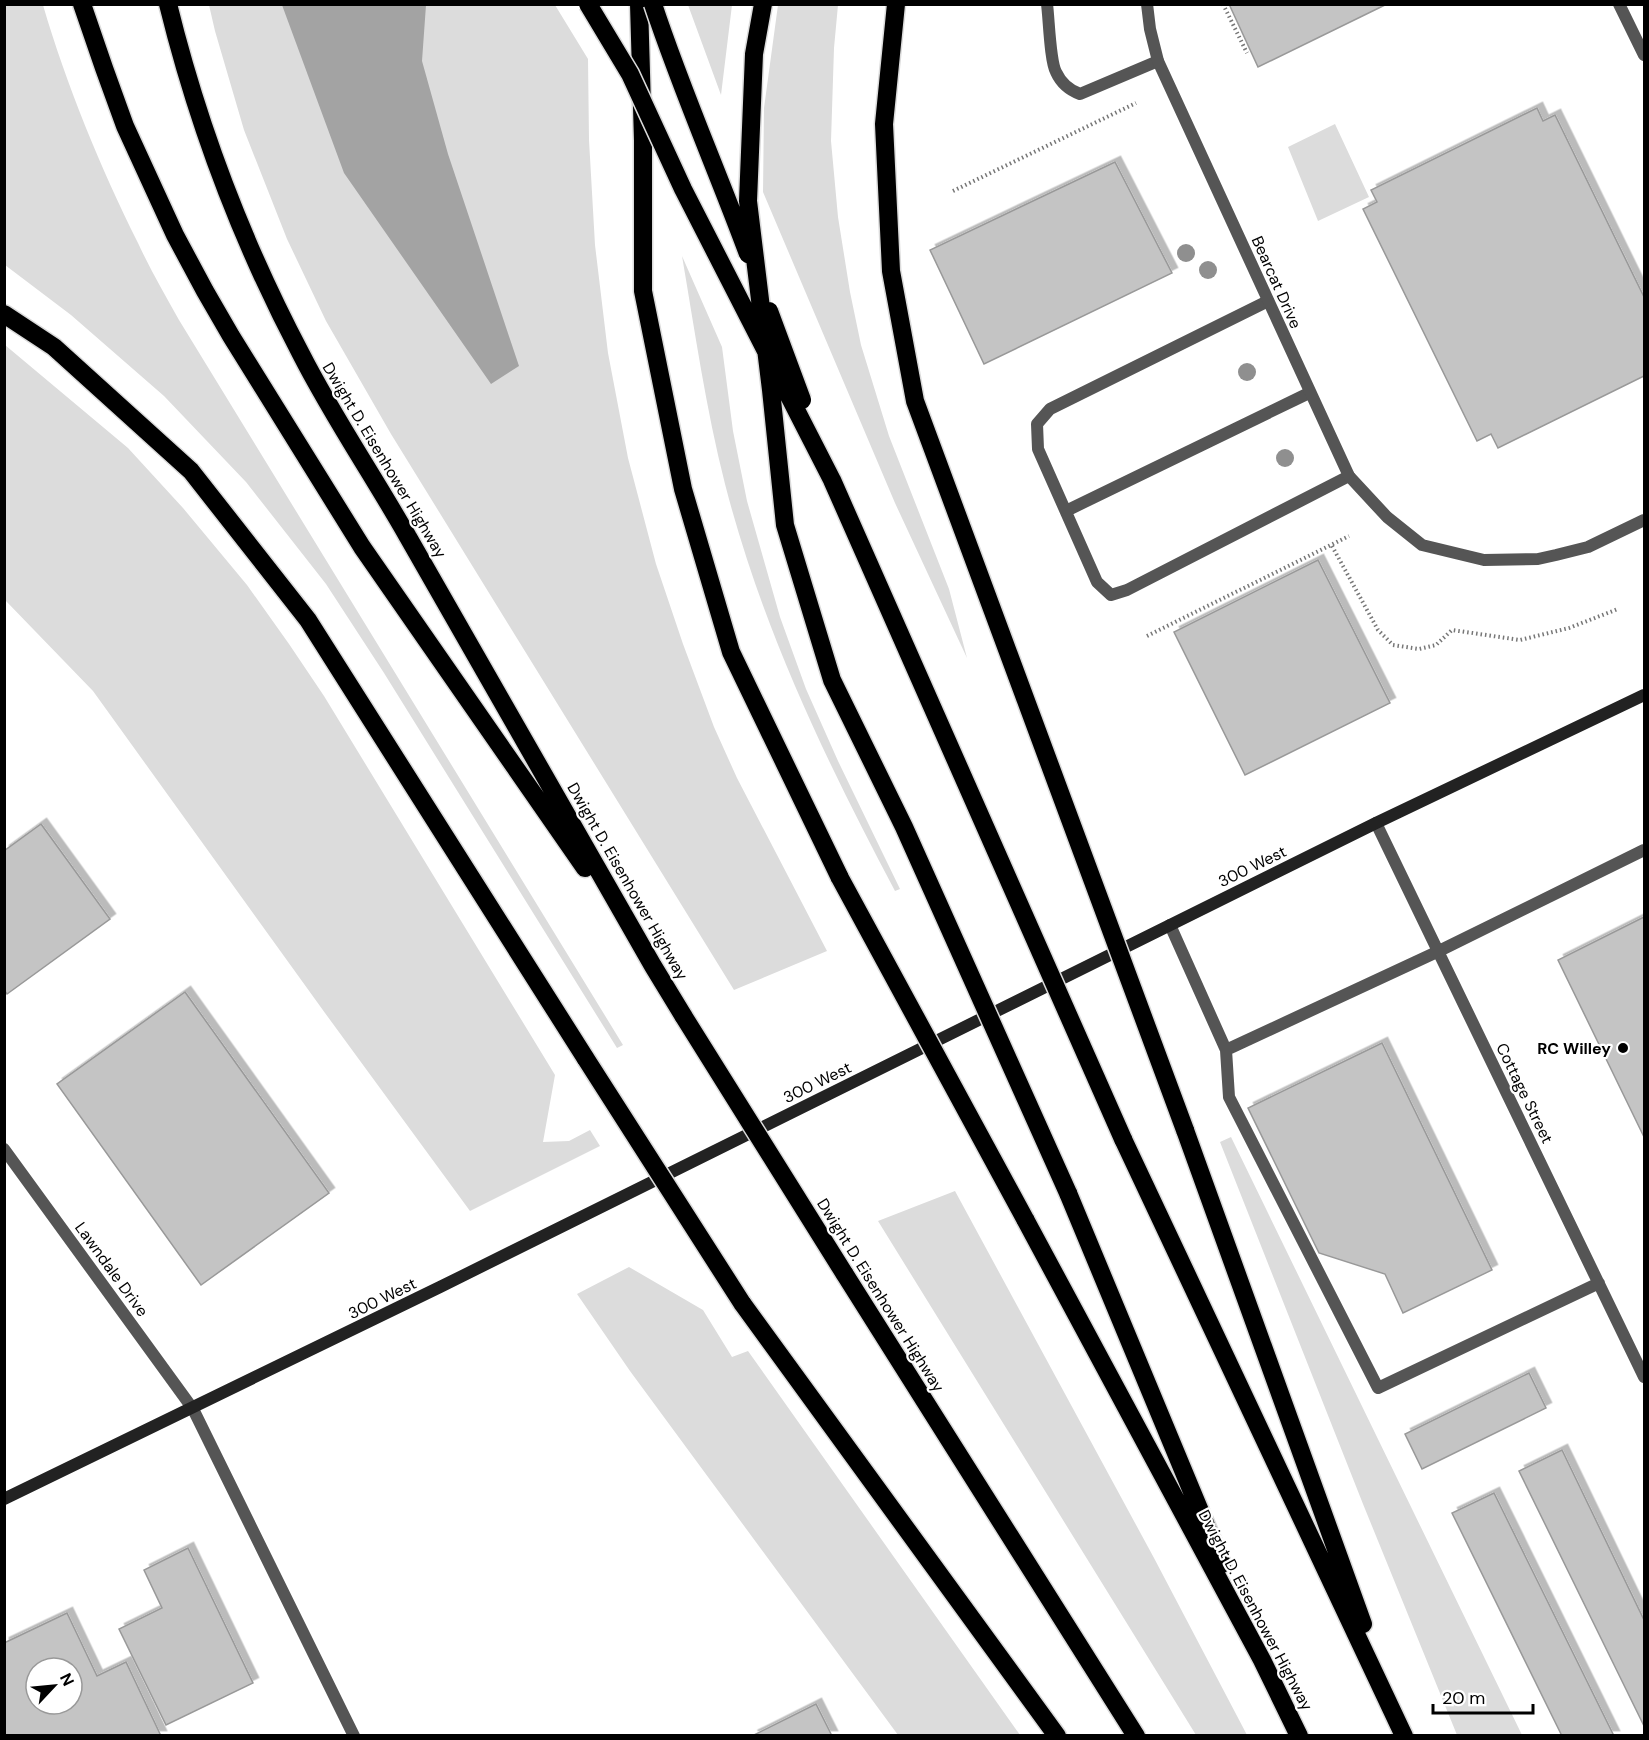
<svg xmlns="http://www.w3.org/2000/svg" width="1649" height="1740" viewBox="0 0 1649 1740" font-family="'DM Sans',sans-serif">
<defs>
<filter id="shadow"><feDropShadow dx="5.5" dy="-5.5" stdDeviation="0" flood-color="#0004"/></filter>
</defs>
<rect width="100%" height="100%" fill="#fff"/>
<path fill="#dcdcdc" d="M4,5H43C66,84 101,169 138,243C150,269 165,295 179,320L623,1045L617,1048L384,673L326,584L246,482L164,396L71,315L5,265Z
M209,5H555L588,59L589,140L595,245L608,353L628,458L656,564L683,644L714,727L737,778L827,951L734,990L391,434L326,321L287,239L244,130L215,31Z
M688,5H732L721,95Z
M778,5H838L834,48L831,141L838,217L850,292L861,345L889,436L949,589L967,658L895,503L763,192L764,108Z
M1335,124L1369,197L1318,221L1288,147Z
M682,256L722,347L733,431L747,501L780,617L806,689L838,761L900,889L895,891C826,761 762,628 725,484C706,409 695,332 682,256Z
M5,345L128,448L183,508L247,585L289,644L324,696L555,1075L543,1142L569,1141L590,1130L600,1146L470,1211L325,1013L93,691L5,600Z
M1231,1137L1522,1735H1457L1363,1504L1220,1142Z
M955,1191L1154,1558L1247,1735H1196L878,1221Z
M629,1267L703,1310L732,1357L748,1351L1020,1735H898L630,1371L577,1294Z"/>
<path fill="#a3a3a3" d="M282,5H426L422,61L448,154L519,366L491,384L344,173Z"/>
<path fill="#c4c4c4" stroke="#999" stroke-width="1.5" fill-rule="evenodd" filter="url(#shadow)" d="M1229,4H1387L1258,67Z
M1537,108L1543,121L1555,115L1644,297V376L1498,448L1491,434L1477,441L1363,209L1377,202L1371,190Z
M1115,162L1172,273L984,364L930,250Z
M1318,560L1390,703L1245,775L1174,632Z
M41,824L110,919L7,994L4,990V851Z
M1644,917V1137L1558,960Z
M185,992L329,1193L201,1285L57,1084Z
M1382,1043L1492,1270L1403,1313L1385,1274L1319,1253L1248,1108Z
M1529,1373L1546,1408L1422,1469L1405,1434Z
M1562,1450L1644,1620V1726L1519,1471Z
M1494,1493L1614,1736H1562L1452,1513Z
M188,1548L253,1683L166,1725L119,1629L162,1608L144,1570Z
M67,1613L97,1676L126,1662L161,1736H4V1643ZM36,1668H72V1704H36Z
M816,1704L832,1736H752Z"/>
<g fill="none" stroke-linecap="round" stroke-linejoin="round">
<defs>
<path id="motorway" d="M82,4L104,68L125,126L175,235L205,291L231,336L362,547L585,868
M168,4C198,126 243,244 301,354C333,417 373,475 408,537C490,680 572,823 653,966L684,1017
M639,4L643,141V291L683,489L731,652L840,878
M4,314L54,347L191,471L308,620L586,1059
M1185,1130L1363,1624
M1123,1139L1404,1736
M1068,1193L1222,1564
M1025,1219L1262,1660L1299,1736
M844,1273L1136,1736
M742,1303L1057,1736"/>
</defs>
<use href="#motorway" stroke="#dbdbdb" stroke-width="21"/>
<path stroke="#777" stroke-width="4" stroke-dasharray="1.5 3" stroke-linecap="butt" d="M1223,4L1247,53
M953,191L1136,103
M1332,546L1378,630L1393,645L1419,649L1436,645L1452,630L1520,640L1569,628L1618,609
M1147,636L1349,536"/>
<path stroke="#555" stroke-width="12" d="M1047,4C1049,19 1050,61 1056,72C1061,83 1069,90 1080,94L1158,61
M1619,4L1644,55
M1268,301L1050,409L1037,424L1038,449L1097,582L1111,595L1127,590L1349,476
M1066,511L1309,393
M1376,823L1644,1377
M1170,925L1226,1050L1439,951L1644,850
M1226,1050L1229,1097L1378,1388L1599,1283
M193,1409L354,1736"/>
<path stroke="#555" stroke-width="12" d="M1147,4L1150,29L1158,61L1349,476L1387,517L1422,545L1484,560L1538,559L1556,555L1588,547L1644,520
M4,1149L193,1409"/>
<path stroke="#222" stroke-width="12" d="M4,1499L440,1287L1376,823L1644,695"/>
<use href="#motorway" stroke="#000" stroke-width="18"/>
<defs>
<path id="motorway-bridge" d="M588,4L630,74L683,189L832,480L1123,1139
M653,4C681,89 717,170 748,254
M763,4L754,54L748,201L771,390L785,525L832,680L904,827L1068,1193
M896,4L884,124L891,271L915,401L1185,1130
M769,311L802,400
M840,878L1025,1219
M684,1017L844,1273
M586,1059L742,1303"/>
</defs>
<use href="#motorway-bridge" stroke="#dbdbdb" stroke-width="21" stroke-linecap="butt"/>
<use href="#motorway-bridge" stroke="#000" stroke-width="18"/>
</g>
<g fill="#8f8f8f">
<circle cx="1186" cy="253" r="9"/>
<circle cx="1208" cy="270" r="9"/>
<circle cx="1247" cy="372" r="9"/>
<circle cx="1285" cy="458" r="9"/>
</g>
<circle fill="#000" stroke="#fff" stroke-width="2" cx="1623" cy="1048" r="6"/>
<g text-anchor="middle" stroke-width="4.5" stroke-linejoin="round" paint-order="stroke">
<g font-size="16" fill="#000" stroke="#fff">
<text transform="translate(1277 282) rotate(66)" y="6">Bearcat Drive</text>
<text transform="translate(385 460) rotate(59)" y="6">Dwight D. Eisenhower Highway</text>
<text transform="translate(1252 866) rotate(-26)" y="6">300 West</text>
<text transform="translate(628 881) rotate(60)" y="6">Dwight D. Eisenhower Highway</text>
<text transform="translate(817 1082) rotate(-26)" y="6">300 West</text>
<text transform="translate(1525 1093) rotate(64)" y="6">Cottage Street</text>
<text transform="translate(112 1269) rotate(54)" y="6">Lawndale Drive</text>
<text transform="translate(881 1295) rotate(58)" y="6">Dwight D. Eisenhower Highway</text>
<text transform="translate(382 1298) rotate(-26)" y="6">300 West</text>
<text transform="translate(1256 1610) rotate(62)" y="6">Dwight D. Eisenhower Highway</text>
</g>
<g font-size="16" font-weight="bold" fill="#000" stroke="#fff" text-anchor="end">
<text x="1611" y="1054">RC Willey</text>
</g>
</g>
<rect width="1649" height="1740" fill="none" stroke="#000000" stroke-width="12"/>
<g transform="translate(54 1686) rotate(64)"><circle r="28" fill="#ffffff" stroke="#999999" stroke-width="1.5"/>
<path d="M0-4.5L10 22L0 15L-10 22Z" fill="#000000"/>
<text y="-9" font-size="16" font-weight="bold" text-anchor="middle" fill="#000000">N</text>
</g>
<path d="M1433 1704v9h100v-9" fill="none" stroke="#000000" stroke-width="3"/>
<text x="1442" y="1704" font-size="18" fill="#000000" stroke="#ffffff" stroke-width="4.5" paint-order="stroke">20 m</text>
</svg>
